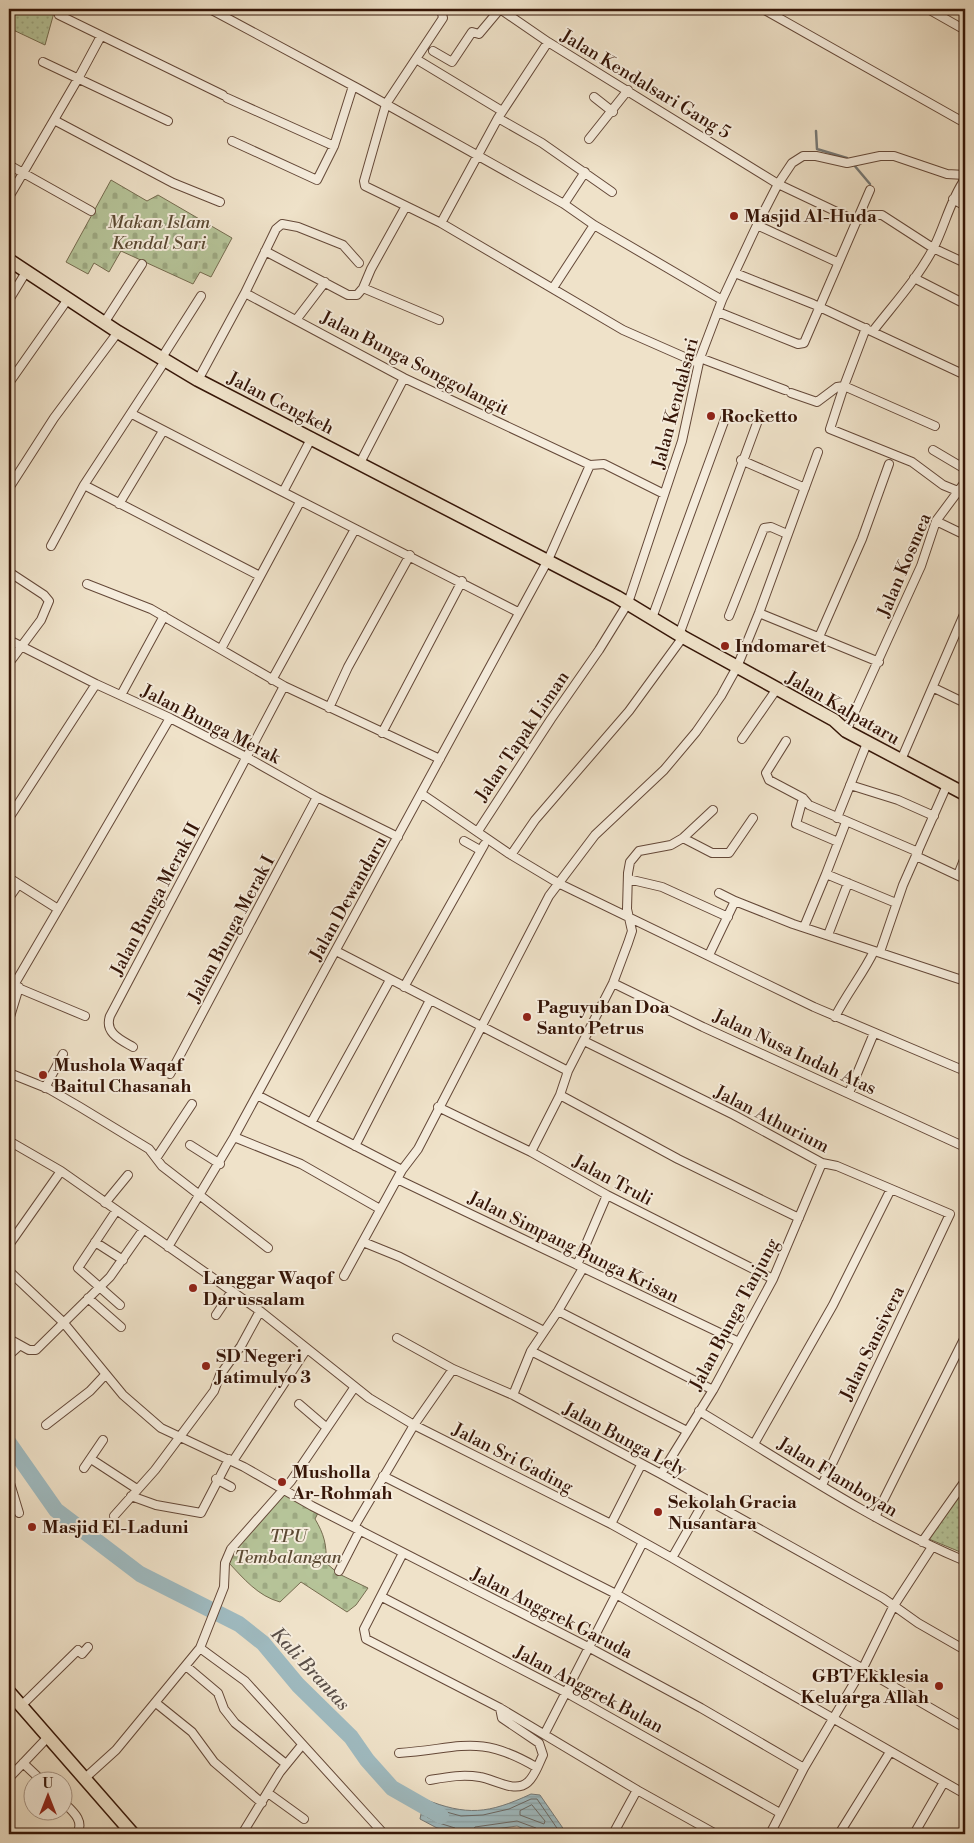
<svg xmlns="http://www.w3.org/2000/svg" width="974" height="1843" viewBox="0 0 974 1843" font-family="'Libre Bodoni',serif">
<defs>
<pattern id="grass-dots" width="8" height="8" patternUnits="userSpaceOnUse" patternTransform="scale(1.25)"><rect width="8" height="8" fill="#b6c499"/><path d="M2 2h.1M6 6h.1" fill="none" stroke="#9da882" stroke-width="1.8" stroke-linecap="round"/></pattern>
<pattern id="cemetery-stones" width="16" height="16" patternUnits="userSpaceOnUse" patternTransform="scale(1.25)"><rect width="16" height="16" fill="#b6c499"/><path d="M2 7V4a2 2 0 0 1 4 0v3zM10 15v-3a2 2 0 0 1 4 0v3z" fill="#9da882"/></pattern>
<pattern id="water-rules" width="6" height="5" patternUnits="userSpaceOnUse" patternTransform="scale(1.25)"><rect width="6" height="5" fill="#9fbbc1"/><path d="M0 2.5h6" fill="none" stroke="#8aa0a4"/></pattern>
</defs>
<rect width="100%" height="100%" fill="#efe2c9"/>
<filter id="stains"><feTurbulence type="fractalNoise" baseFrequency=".004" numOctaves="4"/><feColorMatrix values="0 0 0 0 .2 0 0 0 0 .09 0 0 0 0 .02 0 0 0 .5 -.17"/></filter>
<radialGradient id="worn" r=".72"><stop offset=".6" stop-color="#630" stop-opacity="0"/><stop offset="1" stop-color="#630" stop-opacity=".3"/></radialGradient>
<path fill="url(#grass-dots)" stroke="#766c50" d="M9,9H55L45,45L9,28Z
M965,1486V1554L929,1539Z"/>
<path fill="url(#cemetery-stones)" stroke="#766c50" d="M111,180L147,201L158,195L232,238L211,277L200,272L193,284L121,251L109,272L94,263L88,274L66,262Z
M284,1494L318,1513L315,1519C324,1534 327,1545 326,1563L339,1574L368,1588L356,1605L347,1612L301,1582L280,1602C258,1596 244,1579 229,1563L231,1552Z"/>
<path fill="url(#water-rules)" stroke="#757977" d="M531,1794L540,1795L567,1834H536L517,1826L467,1833L454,1832L437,1828L420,1819L424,1799C467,1816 488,1814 531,1794Z"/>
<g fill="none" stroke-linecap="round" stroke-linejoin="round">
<path stroke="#6a6864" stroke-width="1" d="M532,1805L545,1821L544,1824L520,1815V1811Z
M458,1834L455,1828L439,1823L427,1817L428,1807L461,1816L483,1815L509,1809L531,1799H537L561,1834
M470,1834L475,1827L517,1821L536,1828L539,1834"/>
<path stroke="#757977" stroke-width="2.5" d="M816,131L817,149L847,158
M854,165L870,184"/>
<path stroke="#9fbbc1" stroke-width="16" d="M9,1443L56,1510L140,1574L239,1624L263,1643L298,1685L351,1737L367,1760L392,1788L441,1816"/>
<defs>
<path id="minor" d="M210,9L359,89L564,204L594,225L722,300
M441,9L443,18L386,104L364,181L365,186L441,223L623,330L698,363
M500,9L548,42L778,184L856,221L871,215H882L933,248L965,263
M763,9L965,123
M928,9L965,30
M59,15L223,95
M433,51L452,62L472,32L479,34L500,9
M416,59L502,111
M43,62L168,121
M594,97L613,112
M227,98L334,146
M498,118L542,143L612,192
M54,120L173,183L220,202
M589,139L628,90
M232,141L317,180L334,146L353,86
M9,165L91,211
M9,197L79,77L101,36
M953,199L965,206
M564,204L585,172
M441,223L498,118L548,42
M757,225L837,262
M265,251L348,295H357L363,288L371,269L406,206
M735,273L813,304L965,375
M914,278L965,304
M363,288L439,320
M553,288L594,225
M245,293L276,229L282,224L298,227L343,245L359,263
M9,300L26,272
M718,312L798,344L804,343L870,190
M296,320L325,282
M104,323L142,264
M866,328L844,386L830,429L912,462L943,485L965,494
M873,331C894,304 917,279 933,249C945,226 950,200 965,179
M700,358L785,390
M161,359L201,296
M198,380L245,293L404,378L590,465L604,464L664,494
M9,383L68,299
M791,393L817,402L837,387L844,386L935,426
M132,414L283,492
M312,437L283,492L518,612
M933,450L965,469
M741,460L805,488
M360,463L404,378
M84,485L260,576
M9,488L54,418L118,332
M119,504L163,431
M936,521L965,535
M51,546L84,485L165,361
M9,572L44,595L49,601L41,620L9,663
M87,584L151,609L284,686L440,759
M759,613L879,662
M729,616L764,528L771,527L787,534
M652,618L726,416
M679,635L760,415
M819,637L862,539L889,464
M9,640L96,684L170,718L248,758L317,797L398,837
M221,649L300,502
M272,680L355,529
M934,688L965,703
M121,695L164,616
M329,708L348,667L410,555
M846,731L921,566L936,521L965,482
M382,733L462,581
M742,739L776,690
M786,741L766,773L769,780L803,798L809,805L918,852
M901,760L965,612
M850,785L898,800L934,816
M422,794L508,853L558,883L814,1007L965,1071
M803,798L796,824L838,842
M9,818L96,684
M837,818L867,743
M846,822L826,874L896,903
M478,831L551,719L599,650L628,603L682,441L700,358L722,300L757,225L778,184L792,163L803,156H816L847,163L880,156H894L947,174L965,175
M683,838L712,853H729L753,818
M464,841L480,850
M511,855L535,820L629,711L683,637
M916,856L965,879
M958,875L965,857
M9,878L58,909
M628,879L662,887L728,917
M719,893L735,901
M9,898L18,885
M804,927L826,874
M828,935L848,883
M336,951L568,1071
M880,952L903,885L947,785
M709,955L735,901L793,924L965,981
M613,983L703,1027L965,1147
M11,985L85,1016
M14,985L170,718
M404,987L484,845
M835,1017C847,993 863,974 874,951
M9,1020L19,987
M584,1041L734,1115L822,1163L837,1166L950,1214L822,1485
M133,1047C121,1040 104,1033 110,1016L284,686
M9,1073L49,1089L80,1107L149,1149L162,1166L268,1248
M170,1074L317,797
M45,1088L63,1054
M849,1093L874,1033
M257,1095L402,1170
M560,1095L678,1159L799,1218
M438,1107L531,1152L607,1195L773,1279
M311,1123L390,980
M234,1137L301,1164L380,1209
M9,1141L61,1171L260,1311L369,1398L414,1425L611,1524L672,1558L965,1728
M190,1145L220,1164
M355,1146L430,1000
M531,1152L560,1095L568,1071L613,983L628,943L632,931L627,909L628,873L630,862L639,851L671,845L683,838L713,810
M157,1157L192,1104
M397,1179L739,1342
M105,1203L128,1175
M116,1211L78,1268L120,1305
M11,1242L61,1171
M95,1242L123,1260
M363,1242L400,1257L544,1331
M168,1247L234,1137L548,560L590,465
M577,1265L607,1195
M9,1271L63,1322L123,1395L161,1428L244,1467L312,1506L590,1648L701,1708L804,1768
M344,1276L402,1170L418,1149L549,896L595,835L664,770L696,732L721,696L737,667L759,613L818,452
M88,1298L121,1327
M558,1311L713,1390
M216,1315L232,1291
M397,1338L453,1369L513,1395L661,1474L883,1598L918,1623L965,1650
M9,1339L29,1350H36L110,1277L143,1230
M531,1351L687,1431
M9,1355L19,1346
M513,1395L531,1351L558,1311L583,1268
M299,1404L327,1428
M699,1411C786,1463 872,1522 965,1561
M46,1425L90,1391L105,1375
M754,1444L833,1305L891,1189
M91,1459L137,1489
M233,1461L306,1350
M84,1468L103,1440
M661,1474L713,1390L773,1279L822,1163
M383,1476L616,1594L965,1794
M216,1479L231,1487
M9,1480L19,1513
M131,1496L156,1505L201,1513L229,1459
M114,1516L155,1470L214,1391L220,1375L241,1346L260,1311
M875,1517L965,1337
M611,1524L641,1465
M354,1527L414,1425L453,1369
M922,1542L965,1481
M403,1553L364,1629L366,1639L500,1708L637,1790L716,1834
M672,1558L705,1500
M339,1571L360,1530
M382,1597L565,1692L780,1813
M200,1648L245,1681L384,1834
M186,1666L218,1693L224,1709L235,1723L286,1764
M156,1703L192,1732L214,1762L262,1803
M21,1706L78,1650L82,1654L88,1647
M545,1733L643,1542
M399,1753C460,1749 478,1733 536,1767
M23,1763L41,1780
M9,1778L47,1738
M84,1779L116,1750L200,1648L224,1587L225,1563L231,1549L291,1481L354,1388
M430,1780C447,1777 462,1774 480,1777C494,1779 515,1794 528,1782C535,1776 539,1763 543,1755L539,1743L502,1718L500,1708
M268,1793L304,1819
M62,1801C72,1811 85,1820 77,1834
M242,1834L280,1772L302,1745
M613,1834L637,1790
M770,1834L804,1768L863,1668L893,1607L932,1547
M839,1834L890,1752
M914,1834L944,1782"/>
<path id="primary" d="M9,260L118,332L198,380L617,597L683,637L834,720L846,731L965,794
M9,1692L133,1834"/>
</defs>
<use href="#minor" stroke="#644838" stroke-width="10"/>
<use href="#primary" stroke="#351507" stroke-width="15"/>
<use href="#minor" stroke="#f5ecdc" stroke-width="8"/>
<use href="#primary" stroke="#efe2c9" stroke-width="12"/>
</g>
<g fill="#8f2418" stroke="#f5ecdc" stroke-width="2">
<circle cx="734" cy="216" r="5"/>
<circle cx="711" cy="416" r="5"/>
<circle cx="725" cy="646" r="5"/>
<circle cx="527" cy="1017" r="5"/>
<circle cx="43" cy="1075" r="5"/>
<circle cx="193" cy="1288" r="5"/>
<circle cx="206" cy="1366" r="5"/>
<circle cx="282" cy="1482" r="5"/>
<circle cx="658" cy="1512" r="5"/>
<circle cx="32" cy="1527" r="5"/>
<circle cx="939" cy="1686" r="5"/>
</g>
<g text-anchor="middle" stroke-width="4" stroke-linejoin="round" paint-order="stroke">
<g font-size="18" fill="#351507" stroke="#f5ecdc">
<text transform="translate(646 84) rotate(31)" y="6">Jalan Kendalsari Gang 5</text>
<text transform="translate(415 363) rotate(27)" y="6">Jalan Bunga Songgolangit</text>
<text transform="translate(281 403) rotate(27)" y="6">Jalan Cengkeh</text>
<text transform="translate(675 403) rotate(-75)" y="6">Jalan Kendalsari</text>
<text transform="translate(904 565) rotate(-67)" y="6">Jalan Kosmea</text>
<text transform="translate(843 708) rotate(30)" y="6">Jalan Kalpataru</text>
<text transform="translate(211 724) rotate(27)" y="6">Jalan Bunga Merak</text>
<text transform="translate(522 736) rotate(-56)" y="6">Jalan Tapak Liman</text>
<text transform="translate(348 898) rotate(-61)" y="6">Jalan Dewandaru</text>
<text transform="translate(155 899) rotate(-62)" y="6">Jalan Bunga Merak II</text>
<text transform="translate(231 929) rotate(-62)" y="6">Jalan Bunga Merak I</text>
<text transform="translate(795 1052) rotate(25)" y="6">Jalan Nusa Indah Atas</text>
<text transform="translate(772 1119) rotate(27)" y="6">Jalan Athurium</text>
<text transform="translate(613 1180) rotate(28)" y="6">Jalan Truli</text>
<text transform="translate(574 1247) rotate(26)" y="6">Jalan Simpang Bunga Krisan</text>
<text transform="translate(734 1314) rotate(-62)" y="6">Jalan Bunga Tanjung</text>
<text transform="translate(872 1343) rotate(-64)" y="6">Jalan Sansivera</text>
<text transform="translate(625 1439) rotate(28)" y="6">Jalan Bunga Lely</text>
<text transform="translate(513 1458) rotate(27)" y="6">Jalan Sri Gading</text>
<text transform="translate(838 1477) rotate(31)" y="6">Jalan Flamboyan</text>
<text transform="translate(552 1613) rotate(27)" y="6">Jalan Anggrek Garuda</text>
<text transform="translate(589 1689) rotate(28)" y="6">Jalan Anggrek Bulan</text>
</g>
<g font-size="18" font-weight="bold" fill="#351507" stroke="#f5ecdc" text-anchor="start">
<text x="744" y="222">Masjid Al-Huda</text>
<text x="721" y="422">Rocketto</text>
<text x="735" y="652">Indomaret</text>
<text x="537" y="1013">Paguyuban Doa<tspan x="537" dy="21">Santo Petrus</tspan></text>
<text x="53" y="1071">Mushola Waqaf<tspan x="53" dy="21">Baitul Chasanah</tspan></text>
<text x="203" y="1284">Langgar Waqof<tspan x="203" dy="21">Darussalam</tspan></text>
<text x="216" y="1362">SD Negeri<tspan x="216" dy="21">Jatimulyo 3</tspan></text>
<text x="292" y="1478">Musholla<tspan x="292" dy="21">Ar-Rohmah</tspan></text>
<text x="668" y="1508">Sekolah Gracia<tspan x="668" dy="21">Nusantara</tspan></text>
<text x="42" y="1533">Masjid El-Laduni</text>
<text x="929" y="1682" text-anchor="end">GBT Ekklesia<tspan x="929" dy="21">Keluarga Allah</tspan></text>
</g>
<g font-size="18" font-style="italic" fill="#5c4a33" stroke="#f5ecdc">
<text x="159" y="228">Makan Islam<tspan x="159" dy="21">Kendal Sari</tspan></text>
<text x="288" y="1542">TPU<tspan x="288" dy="21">Tembalangan</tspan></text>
</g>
<g font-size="19" font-style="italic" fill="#5a4f48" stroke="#f5ecdc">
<text transform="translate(311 1668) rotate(47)" y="7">Kali Brantas</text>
</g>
</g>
<rect width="974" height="1843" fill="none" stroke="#efe2c9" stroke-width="30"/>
<rect x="10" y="10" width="954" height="1823" fill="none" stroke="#351507" stroke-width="2.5"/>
<rect x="15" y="15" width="944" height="1813" fill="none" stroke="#351507"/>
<g transform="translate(48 1796)"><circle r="24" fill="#f5ecdc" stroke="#a89687"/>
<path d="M0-4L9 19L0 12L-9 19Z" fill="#8f2418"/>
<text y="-8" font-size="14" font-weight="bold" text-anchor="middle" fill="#351507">U</text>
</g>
<rect width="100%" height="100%" filter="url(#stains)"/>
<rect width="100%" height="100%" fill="url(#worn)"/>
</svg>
